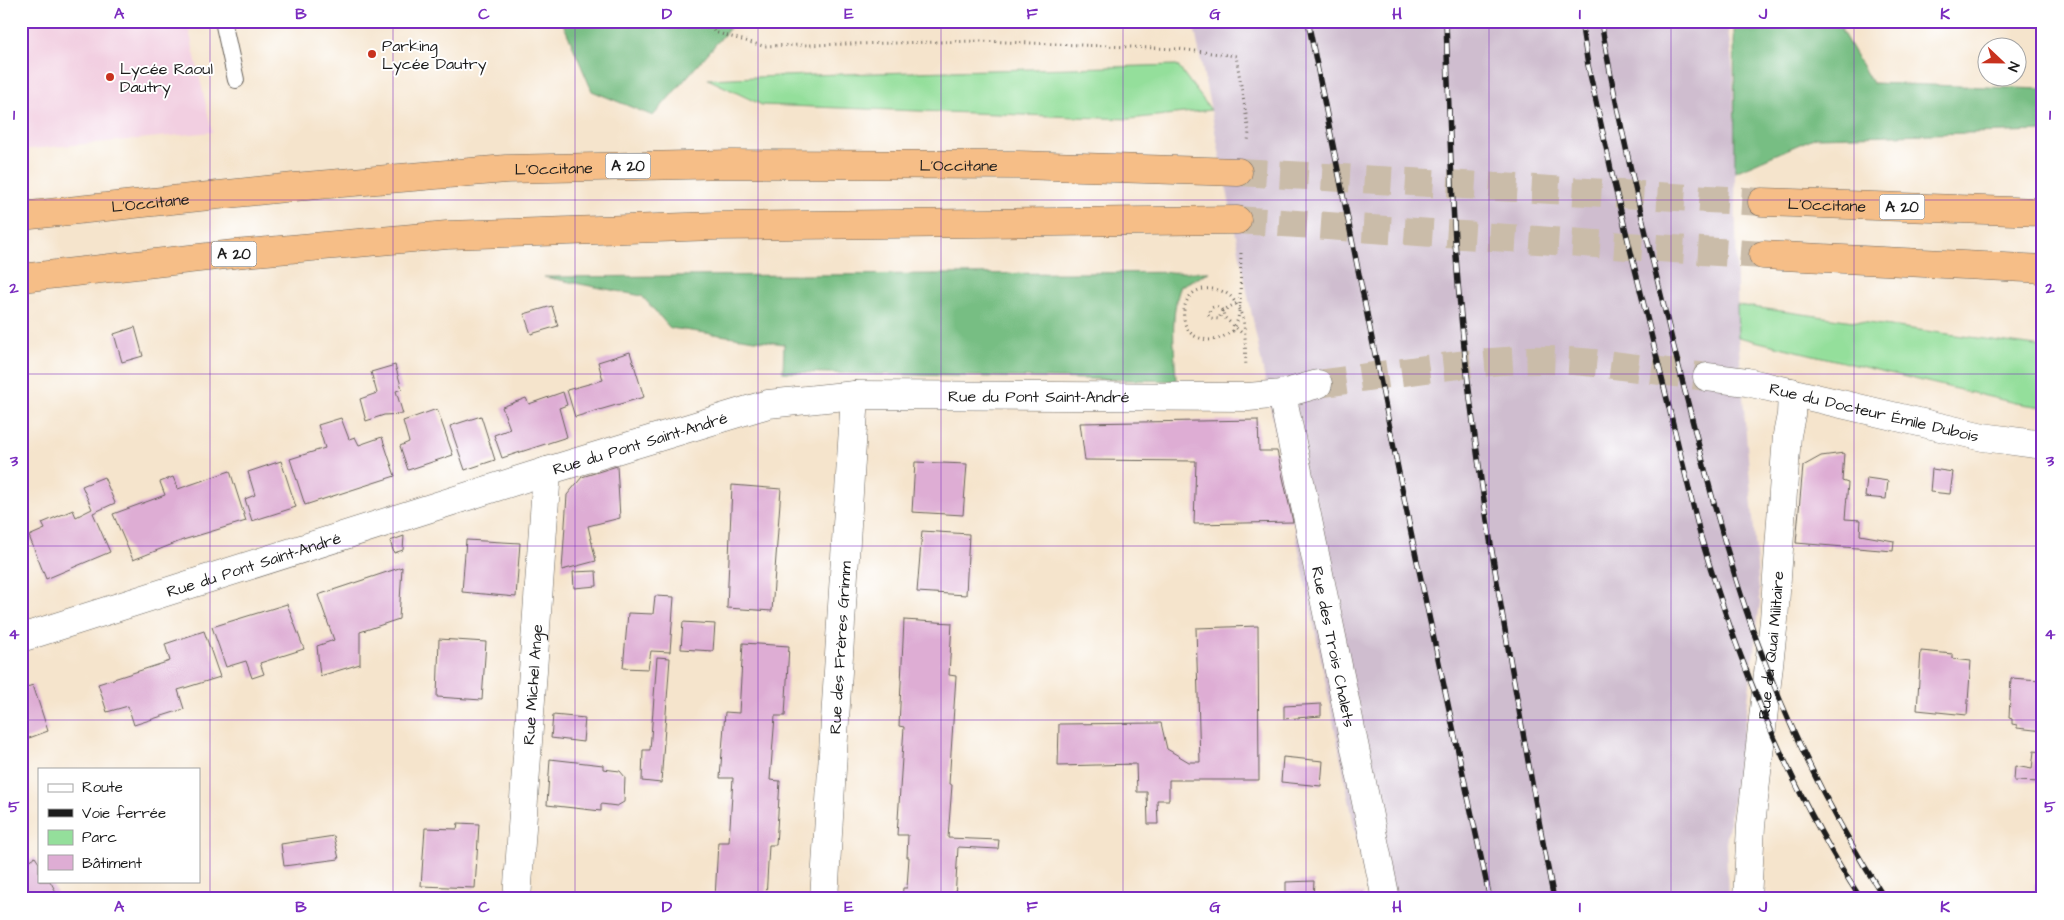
<svg xmlns="http://www.w3.org/2000/svg" width="2064" height="920" viewBox="0 0 2064 920" font-family="'Architects Daughter',sans-serif">
<rect width="100%" height="100%" fill="#fff"/>
<filter id="ink" filterUnits="userSpaceOnUse"><feTurbulence type="fractalNoise" baseFrequency=".02" numOctaves="2"/><feDisplacementMap in="SourceGraphic" scale="10" xChannelSelector="R" yChannelSelector="G"/><feConvolveMatrix kernelMatrix="1 2 1 2 8 2 1 2 1" color-interpolation-filters="sRGB"/></filter>
<filter id="wash" filterUnits="userSpaceOnUse"><feTurbulence type="fractalNoise" baseFrequency=".0096" numOctaves="4" result="noise"/><feDisplacementMap in="SourceGraphic" scale="20" xChannelSelector="R" yChannelSelector="G"/><feGaussianBlur stdDeviation="1.12" result="paint"/><feColorMatrix in="noise" values="0 0 0 0 0 0 0 0 0 0 0 0 0 0 0 0 0 1.4 0 .05"/><feComposite in="paint" operator="in"/></filter>
<g filter="url(#wash)">
<rect width="100%" height="100%" fill="#f5e4cc"/>
<path fill="#f2cfe1" d="M21,21H187L212,132L21,150Z"/>
<path fill="#cfbdcf" d="M1193,21H1727L1733,71L1738,337L1760,602L1745,724L1726,843L1728,899H1369Z"/>
<path fill="#94df9b" stroke="#587e5c" d="M1177,65L1211,110L1129,119L762,105L708,79C864,72 1021,70 1177,65Z
M1737,305L2043,347V407L2015,403L1738,337Z"/>
<path fill="#77be83" stroke="#4a6d50" d="M562,21H736L653,116L592,91Z
M1734,21H1847L1841,30L1872,83L2043,89V131L1816,137L1735,172Z
M1209,272L1181,286C1169,315 1175,350 1176,381L783,372L784,344L670,328L642,296L544,277Z"/>
<g id="blocks">
<path fill="#deadd4" d="M552,306L558,326L531,334L524,314Z
M135,327L143,356L122,362L114,334Z
M630,352L644,397L575,417L567,390L603,380L598,362Z
M395,365L402,389L396,391L403,414L384,415L366,421L360,399L377,393L371,372Z
M563,392L567,405L559,408L567,437L502,458L494,435L510,429L502,407L526,398L529,404Z
M437,409L453,455L408,470L400,446L409,442L403,421Z
M481,416L495,460L465,470L450,426Z
M341,418L349,439L355,437L359,445L382,437L395,476L305,505L290,459L325,448L318,425Z
M1258,420L1259,451H1277L1293,522L1194,524L1196,461L1085,460L1080,423Z
M1844,453L1842,481L1848,483L1845,519L1861,520L1860,535L1894,541L1893,551L1796,543L1803,466L1821,456Z
M281,461L296,507L252,521L245,499L255,495L248,472Z
M915,462L967,464L963,515L912,512Z
M617,466L620,518L588,526L596,561L562,570L567,495L582,477Z
M1932,469L1953,472L1950,494L1930,492Z
M230,471L246,521L183,540L133,560L113,514L165,495L160,482L173,477L178,489Z
M104,477L115,503L93,513L110,552L46,579L29,536L45,529L42,523L73,510L76,517L92,509L82,486Z
M1867,478L1888,481L1886,499L1865,497Z
M732,485L781,489L772,611L727,608Z
M922,531L969,534L966,595L917,592Z
M404,536L403,550L394,553L390,541Z
M466,540L520,543L516,597L462,592Z
M402,567L399,619L360,632V664L320,676L317,646L334,640L318,595Z
M596,571L597,586L574,588L573,572Z
M655,596L674,597L670,652L651,651L648,669L623,668L628,613L653,614Z
M287,604L304,649L260,663L264,674L252,678L246,661L226,667L212,627Z
M904,620L952,623L949,675L956,676L949,784L952,785L948,838L999,840L998,849L958,847L955,899H902L903,888H907L909,857H907L908,835H897L904,727L899,726Z
M683,622L715,624L713,651L681,649Z
M1258,626L1259,780H1169V800H1157L1158,824H1148L1147,792H1137L1136,764L1058,766L1059,724L1161,723L1167,749L1189,762H1200L1196,628Z
M204,631L220,677L178,690L184,709L134,725L128,706L107,712L98,684L170,661L165,644Z
M439,639L486,642L482,700L437,697Z
M743,643L789,646L785,716H775L770,780L780,781L776,845H769L766,899H715L718,842H729L733,778H720L725,712L739,713Z
M1921,651L1953,654V659L1971,661L1967,715L1917,710Z
M657,657L670,658L661,783L642,781L643,750H650Z
M2041,658L2043,731L2017,728V725L2012,724V719L2009,718L2011,678L2040,680Z
M33,685L48,731L21,741V689Z
M1321,704V716L1284,719V706Z
M553,715L585,718L583,742L551,738Z
M2034,751L2043,752V782L2014,781L2015,766L2032,769Z
M1283,757L1323,761L1321,786L1281,782Z
M550,759L603,765V769L620,771L625,777L624,802L617,806L601,804V811L547,805Z
M458,823L479,824L475,888L421,886L425,828L457,829Z
M334,836L339,859L284,866L281,844Z
M35,857L39,863V881H50L60,899H21V866Z
M1314,881L1313,898L1286,897V882Z
M2035,883L2043,884V899H2034Z
M1363,893V899H1325V894Z"/>
</g>
</g>
<g filter="url(#ink)">
<use href="#blocks" fill-opacity="0" stroke="#68625a" stroke-width="1"/>
<g fill="none" stroke-linecap="round" stroke-linejoin="round">
<path stroke="#cabca9" stroke-width="28" stroke-dasharray="28 14" stroke-linecap="butt" d="M1318,384C1385,375 1454,363 1522,360C1583,358 1645,370 1707,377"/>
<path stroke="#cabca9" stroke-width="28" stroke-dasharray="28 14" stroke-linecap="butt" d="M1238,172L1762,202
M1237,220L1763,255"/>
<defs>
<path id="service" d="M223,21L236,80"/>
<g id="minor">
<path id="s1" d="M1707,377L1747,382L1983,437L2043,445"/>
<path id="s2" d="M1282,394L1386,899"/>
<path id="s3" d="M21,638L547,471L768,404L855,395L1248,397L1282,394L1318,384"/>
<path id="s4" d="M517,899L547,471"/>
<path id="s5" d="M824,899L855,395"/>
<path id="s6" d="M1747,899L1751,826L1774,620L1787,435L1791,415L1792,392"/>
</g>
<g id="motorway">
<path id="s7" d="M1762,202L2043,212"/>
<path id="s8" d="M21,216L294,187L506,169L731,164L1019,165L1238,172"/>
<path d="M1763,255L2043,269"/>
<path d="M21,278L234,254L447,235L716,226L1237,220"/>
</g>
</defs>
<use href="#service" stroke="#68625a" stroke-width="18"/>
<use href="#minor" stroke="#68625a" stroke-width="29"/>
<use href="#motorway" stroke="#68625a" stroke-width="29"/>
<path stroke="#68625a" stroke-width="3" stroke-dasharray="1 4" stroke-linecap="butt" d="M710,21L714,32L763,46L981,41L1179,49L1236,56L1249,132L1248,141
M1240,304L1241,252
M1222,311L1219,319L1210,318L1208,315L1211,308C1219,304 1223,309 1224,317L1243,334
M1233,331C1220,339 1212,343 1197,337C1181,331 1180,306 1191,295C1200,285 1221,288 1230,296C1235,300 1241,313 1243,319C1246,334 1245,351 1246,366"/>
<use href="#service" stroke="#fff" stroke-width="16"/>
<use href="#minor" stroke="#fff" stroke-width="28"/>
<use href="#motorway" stroke="#f6be87" stroke-width="28"/>
<defs>
<path id="rail" d="M1308,21L1411,533L1490,899
M1446,21C1449,109 1451,196 1458,283C1469,415 1490,545 1513,676C1526,750 1539,825 1554,899
M1581,21L1588,65L1613,179L1700,534C1738,662 1788,787 1861,899
M1601,21C1619,130 1647,237 1673,344C1698,442 1721,541 1755,636C1788,727 1832,817 1885,899
M1642,24V21"/>
</defs>
<use href="#rail" stroke="#1c1c1c" stroke-width="5.5"/>
<use href="#rail" stroke="#fff" stroke-width="4" stroke-dasharray="11" stroke-linecap="butt"/>
<path stroke="#68625a" stroke-width="3" stroke-dasharray="1 4" stroke-linecap="butt" d="M1222,311L1237,303
M1233,331L1238,319L1240,304"/>
</g>
</g>
<path fill="none" stroke="#7b2cbf" stroke-width="1" stroke-opacity="0.55" d="M210,21V899M393,21V899M575,21V899M758,21V899M941,21V899M1123,21V899M1306,21V899M1489,21V899M1671,21V899M1854,21V899M21,200H2043M21,374H2043M21,546H2043M21,720H2043"/>
<g fill="#c8321e" stroke="#fff" stroke-width="2">
<circle cx="372" cy="54" r="5"/>
<circle cx="110" cy="77" r="5"/>
</g>
<g text-anchor="middle" stroke-width="4" stroke-linejoin="round" paint-order="stroke">
<g fill="#fff" stroke="#606060" stroke-width="1">
<rect x="605.5" y="153.5" width="45" height="25" rx="4"/>
<rect x="1879.5" y="194.5" width="45" height="25" rx="4"/>
<rect x="211.5" y="241.5" width="45" height="25" rx="4"/>
</g>
<g font-size="15" font-weight="bold" fill="#1c1c1c">
<text x="628" y="171">A 20</text>
<text x="1902" y="212">A 20</text>
<text x="234" y="259">A 20</text>
</g>
<g font-size="16" fill="#1c1c1c" stroke="#fff" text-anchor="start">
<text x="382" y="51">Parking<tspan x="382" dy="18">Lycée Dautry</tspan></text>
<text x="120" y="74">Lycée Raoul<tspan x="120" dy="18">Dautry</tspan></text>
</g>
<g font-size="16" fill="#1c1c1c" stroke="#fff">
<text dy="6" stroke="none"><textPath href="#s8" startOffset="940">L'Occitane</textPath></text>
<text dy="6" stroke="none"><textPath href="#s8" startOffset="535">L'Occitane</textPath></text>
<text dy="6" stroke="none"><textPath href="#s8" startOffset="130">L'Occitane</textPath></text>
<text dy="6" stroke="none"><textPath href="#s7" startOffset="65">L'Occitane</textPath></text>
<text dy="6" stroke="none"><textPath href="#s3" startOffset="1054">Rue du Pont Saint-André</textPath></text>
<text dy="6" stroke="none"><textPath href="#s1" startOffset="171">Rue du Docteur Émile Dubois</textPath></text>
<text dy="6" stroke="none"><textPath href="#s3" startOffset="649">Rue du Pont Saint-André</textPath></text>
<text dy="6" stroke="none"><textPath href="#s3" startOffset="244">Rue du Pont Saint-André</textPath></text>
<text dy="6" stroke="none"><textPath href="#s6" startOffset="255">Rue du Quai Militaire</textPath></text>
<text dy="6" stroke="none"><textPath href="#s5" startOffset="252">Rue des Frères Grimm</textPath></text>
<text dy="6" stroke="none"><textPath href="#s2" startOffset="258">Rue des Trois Chalets</textPath></text>
<text dy="6" stroke="none"><textPath href="#s4" startOffset="215">Rue Michel Ange</textPath></text>
</g>
</g>
<rect width="2064" height="920" fill="none" stroke="#fff" stroke-width="55"/>
<rect x="38" y="768" width="162" height="115" fill="#ffffff" stroke="#a4a4a4"/>
<rect x="48" y="784" width="25" height="8" fill="#ffffff" stroke="#a4a4a4"/>
<text x="82" y="792" font-size="15" fill="#1c1c1c">Route</text>
<rect x="48" y="809" width="25" height="8" fill="#1c1c1c" stroke="#a4a4a4"/>
<text x="82" y="818" font-size="15" fill="#1c1c1c">Voie ferrée</text>
<rect x="48" y="830" width="25" height="15" fill="#94df9b" stroke="#a4a4a4"/>
<text x="82" y="842" font-size="15" fill="#1c1c1c">Parc</text>
<rect x="48" y="855" width="25" height="15" fill="#deadd4" stroke="#a4a4a4"/>
<text x="82" y="868" font-size="15" fill="#1c1c1c">Bâtiment</text>
<g transform="translate(2002 62) rotate(112)"><circle r="24" fill="#ffffff" stroke="#a4a4a4"/>
<path d="M0-4L9 19L0 12L-9 19Z" fill="#c8321e"/>
<text y="-8" font-size="14" font-weight="bold" text-anchor="middle" fill="#1c1c1c">N</text>
</g>
<rect x="28" y="28" width="2008" height="864" fill="none" stroke="#7b2cbf" stroke-width="2"/>
<g font-size="16" text-anchor="middle" font-weight="bold" fill="#7b2cbf">
<text x="119" y="19">A</text>
<text x="301" y="19">B</text>
<text x="484" y="19">C</text>
<text x="667" y="19">D</text>
<text x="849" y="19">E</text>
<text x="1032" y="19">F</text>
<text x="1215" y="19">G</text>
<text x="1397" y="19">H</text>
<text x="1580" y="19">I</text>
<text x="1763" y="19">J</text>
<text x="1945" y="19">K</text>
<text x="14" y="120">1</text>
<text x="2050" y="120">1</text>
<text x="14" y="293">2</text>
<text x="2050" y="293">2</text>
<text x="14" y="466">3</text>
<text x="2050" y="466">3</text>
<text x="14" y="639">4</text>
<text x="2050" y="639">4</text>
<text x="14" y="812">5</text>
<text x="2050" y="812">5</text>
<text x="119" y="912">A</text>
<text x="301" y="912">B</text>
<text x="484" y="912">C</text>
<text x="667" y="912">D</text>
<text x="849" y="912">E</text>
<text x="1032" y="912">F</text>
<text x="1215" y="912">G</text>
<text x="1397" y="912">H</text>
<text x="1580" y="912">I</text>
<text x="1763" y="912">J</text>
<text x="1945" y="912">K</text>
</g>
</svg>
